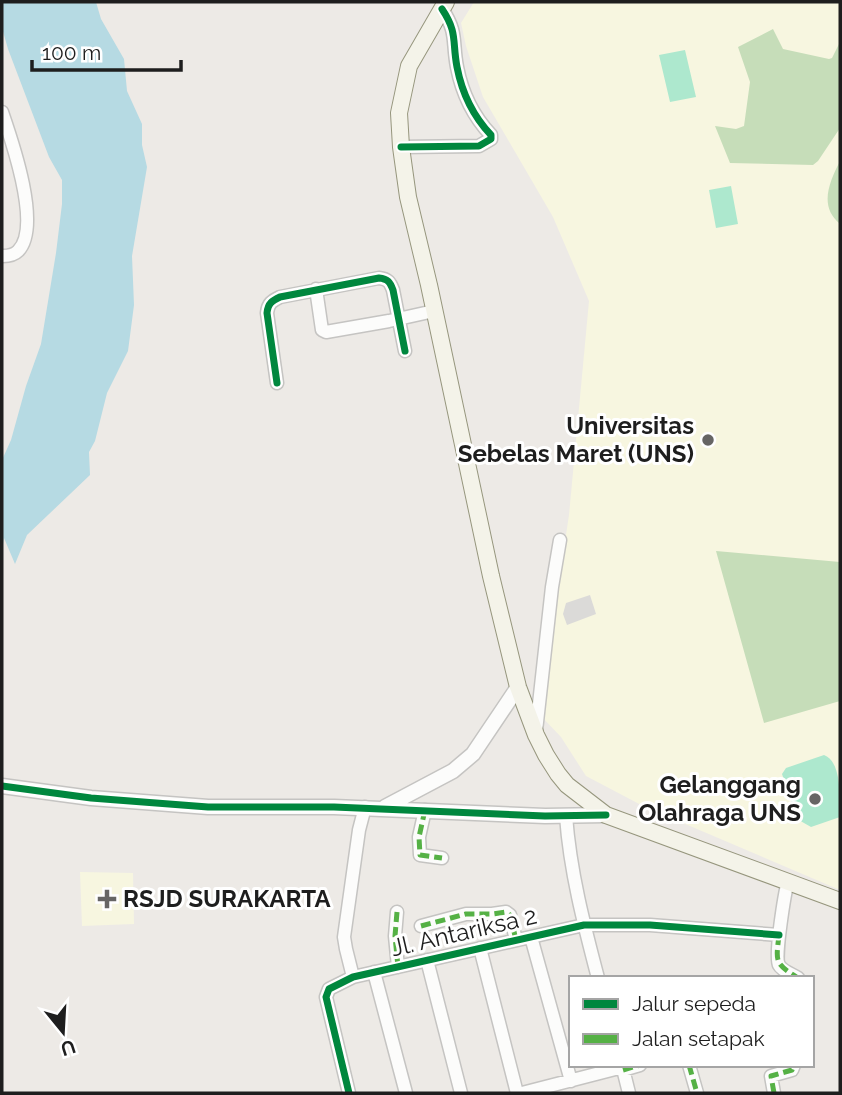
<svg xmlns="http://www.w3.org/2000/svg" width="842" height="1095" viewBox="0 0 842 1095" font-family="Raleway,sans-serif">
<rect width="100%" height="100%" fill="#edeae6"/>
<path fill="#f7f6e0" d="M474,2H840V890L643,806L586,776L561,737L541,716L546,666L569,515L589,301L553,217L483,97L466,46L461,23Z
M80,872L133,873L134,924L82,926Z"/>
<path fill="#dbdad8" d="M590,595L596,614L567,625L563,614L566,603Z"/>
<path fill="#c6ddb9" d="M773,29L783,49L829,59L832,58L840,42V128L818,161L813,165L730,163L715,126L736,129L744,126L750,82L738,47Z
M840,161V224C818,206 830,181 840,161Z
M716,551L840,562V701L764,723Z"/>
<path fill="#ade8ce" d="M685,50L696,97L670,102L659,55Z
M731,186L738,224L716,228L709,190Z
M824,755C842,761 840,800 840,817L811,827L797,819L782,774L786,768Z"/>
<path fill="#b6dae3" d="M2,2H96L101,19L124,59L127,91L142,124V145L147,167L132,256L134,305L128,351L107,393L95,441L89,452L90,475L27,535L15,564L4,538L2,550V460L11,440L26,386L41,344L56,253L62,204V180L49,157L8,49L2,28Z"/>
<g fill="none" stroke-linecap="round" stroke-linejoin="round">
<defs>
<path id="minor" d="M2,112C12,141 42,227 18,251C14,255 9,256 3,256
M401,147L479,146L491,139V135C473,116 462,93 457,67C452,41 458,33 442,9
M316,289L322,330L326,332L389,321L434,311
M277,383L267,313C268,303 272,301 280,297L379,278C388,279 390,282 393,290L405,351
M536,731L552,587L560,540
M425,810L419,837L420,855L442,858
M566,816C570,871 584,925 598,978
M788,881C785,892 774,957 779,965C782,971 792,974 798,978
M397,912L395,936L398,967
M421,926L466,914H492L506,912L510,915L516,940
M531,937L571,1081
M480,948L517,1093
M427,960L461,1093
M374,972L406,1093
M353,977L346,949L344,937L359,830L365,807
M622,1065L629,1093
M689,1065L697,1093
M623,1070L640,1065
M349,1093L326,997L329,989L353,977L584,925H650L779,935
M522,1093L623,1067
M774,1093L771,1076L792,1070L794,1065"/>
<path id="tertiary" d="M2,786L91,798L208,807H334L545,816L606,815
M385,807L453,771L473,754L518,687"/>
<path id="secondary" d="M446,2L409,66L399,113L401,147L408,197L429,285L491,576L518,687L536,735L546,755L558,774L567,785L606,815L840,901"/>
</defs>
<use href="#minor" stroke="#c5c4c2" stroke-width="15"/>
<use href="#tertiary" stroke="#c5c4c2" stroke-width="17"/>
<use href="#secondary" stroke="#96967d" stroke-width="18"/>
<use href="#minor" stroke="#fcfcfb" stroke-width="12"/>
<use href="#tertiary" stroke="#fcfcfb" stroke-width="14"/>
<use href="#secondary" stroke="#f4f3e9" stroke-width="16"/>
<path stroke="#55b145" stroke-width="5" stroke-dasharray="10 5" stroke-linecap="butt" d="M425,810L419,837L420,855L442,858
M397,912L395,936L398,967
M421,926L466,914H492L506,912L510,915L516,940
M779,935C776,962 774,963 798,978
M689,1065L697,1093
M623,1070L640,1065
M774,1093L771,1076L792,1070L794,1065"/>
<defs>
<path id="cycleway" d="M401,147L479,146L491,139V135C473,116 462,93 457,67C452,41 458,33 442,9
M277,383L267,313C268,303 272,301 280,297L379,278C388,279 390,282 393,290L405,351
M2,786L91,798L208,807H334L545,816L606,815
M349,1093L326,997L329,989L353,977L584,925H650L779,935"/>
</defs>
<use href="#cycleway" stroke="#fff" stroke-width="11"/>
<use href="#cycleway" stroke="#00873e" stroke-width="7"/>
</g>
<g fill="#666564" stroke="#fff" stroke-width="2.5">
<circle cx="708" cy="440" r="7"/>
<circle cx="815" cy="799" r="7"/>
<path d="M103.5 888.5h7v7h7v7h-7v7h-7v-7h-7v-7h7z"/>
</g>
<g text-anchor="middle" stroke-width="6" stroke-linejoin="round" paint-order="stroke">
<g font-size="24" font-weight="bold" fill="#1e1e1e" stroke="#fff" text-anchor="end">
<text x="694" y="434">Universitas<tspan x="694" dy="28">Sebelas Maret (UNS)</tspan></text>
<text x="801" y="793">Gelanggang<tspan x="801" dy="28">Olahraga UNS</tspan></text>
<text x="123" y="907" text-anchor="start">RSJD SURAKARTA</text>
</g>
<g font-size="24" fill="#1e1e1e" stroke="#fff">
<text transform="translate(464 932) rotate(-13)" y="8">Jl. Antariksa 2</text>
</g>
</g>
<rect width="842" height="1095" fill="none" stroke="#1e1e1e" stroke-width="7"/>
<rect x="569" y="976" width="245" height="91" fill="#ffffff" stroke="#a5a5a5" stroke-width="2"/>
<rect x="583" y="999" width="35" height="10" fill="#00873e" stroke="#a5a5a5" stroke-width="2"/>
<text x="632" y="1011" font-size="21" fill="#1e1e1e">Jalur sepeda</text>
<rect x="583" y="1034" width="35" height="10" fill="#55b145" stroke="#a5a5a5" stroke-width="2"/>
<text x="632" y="1046" font-size="21" fill="#1e1e1e">Jalan setapak</text>
<g transform="translate(63 1032) rotate(162)" stroke="#ffffff" stroke-width="5" paint-order="stroke">
<path d="M0-5L12 26L0 18L-12 26Z" fill="#1e1e1e"/>
<text y="-10" font-size="19" font-weight="bold" text-anchor="middle" fill="#1e1e1e">U</text>
</g>
<path d="M32 60v10h149v-10" fill="none" stroke="#1e1e1e" stroke-width="3.5"/>
<text x="42" y="60" font-size="21" fill="#1e1e1e" stroke="#ffffff" stroke-width="5" paint-order="stroke">100 m</text>
</svg>
